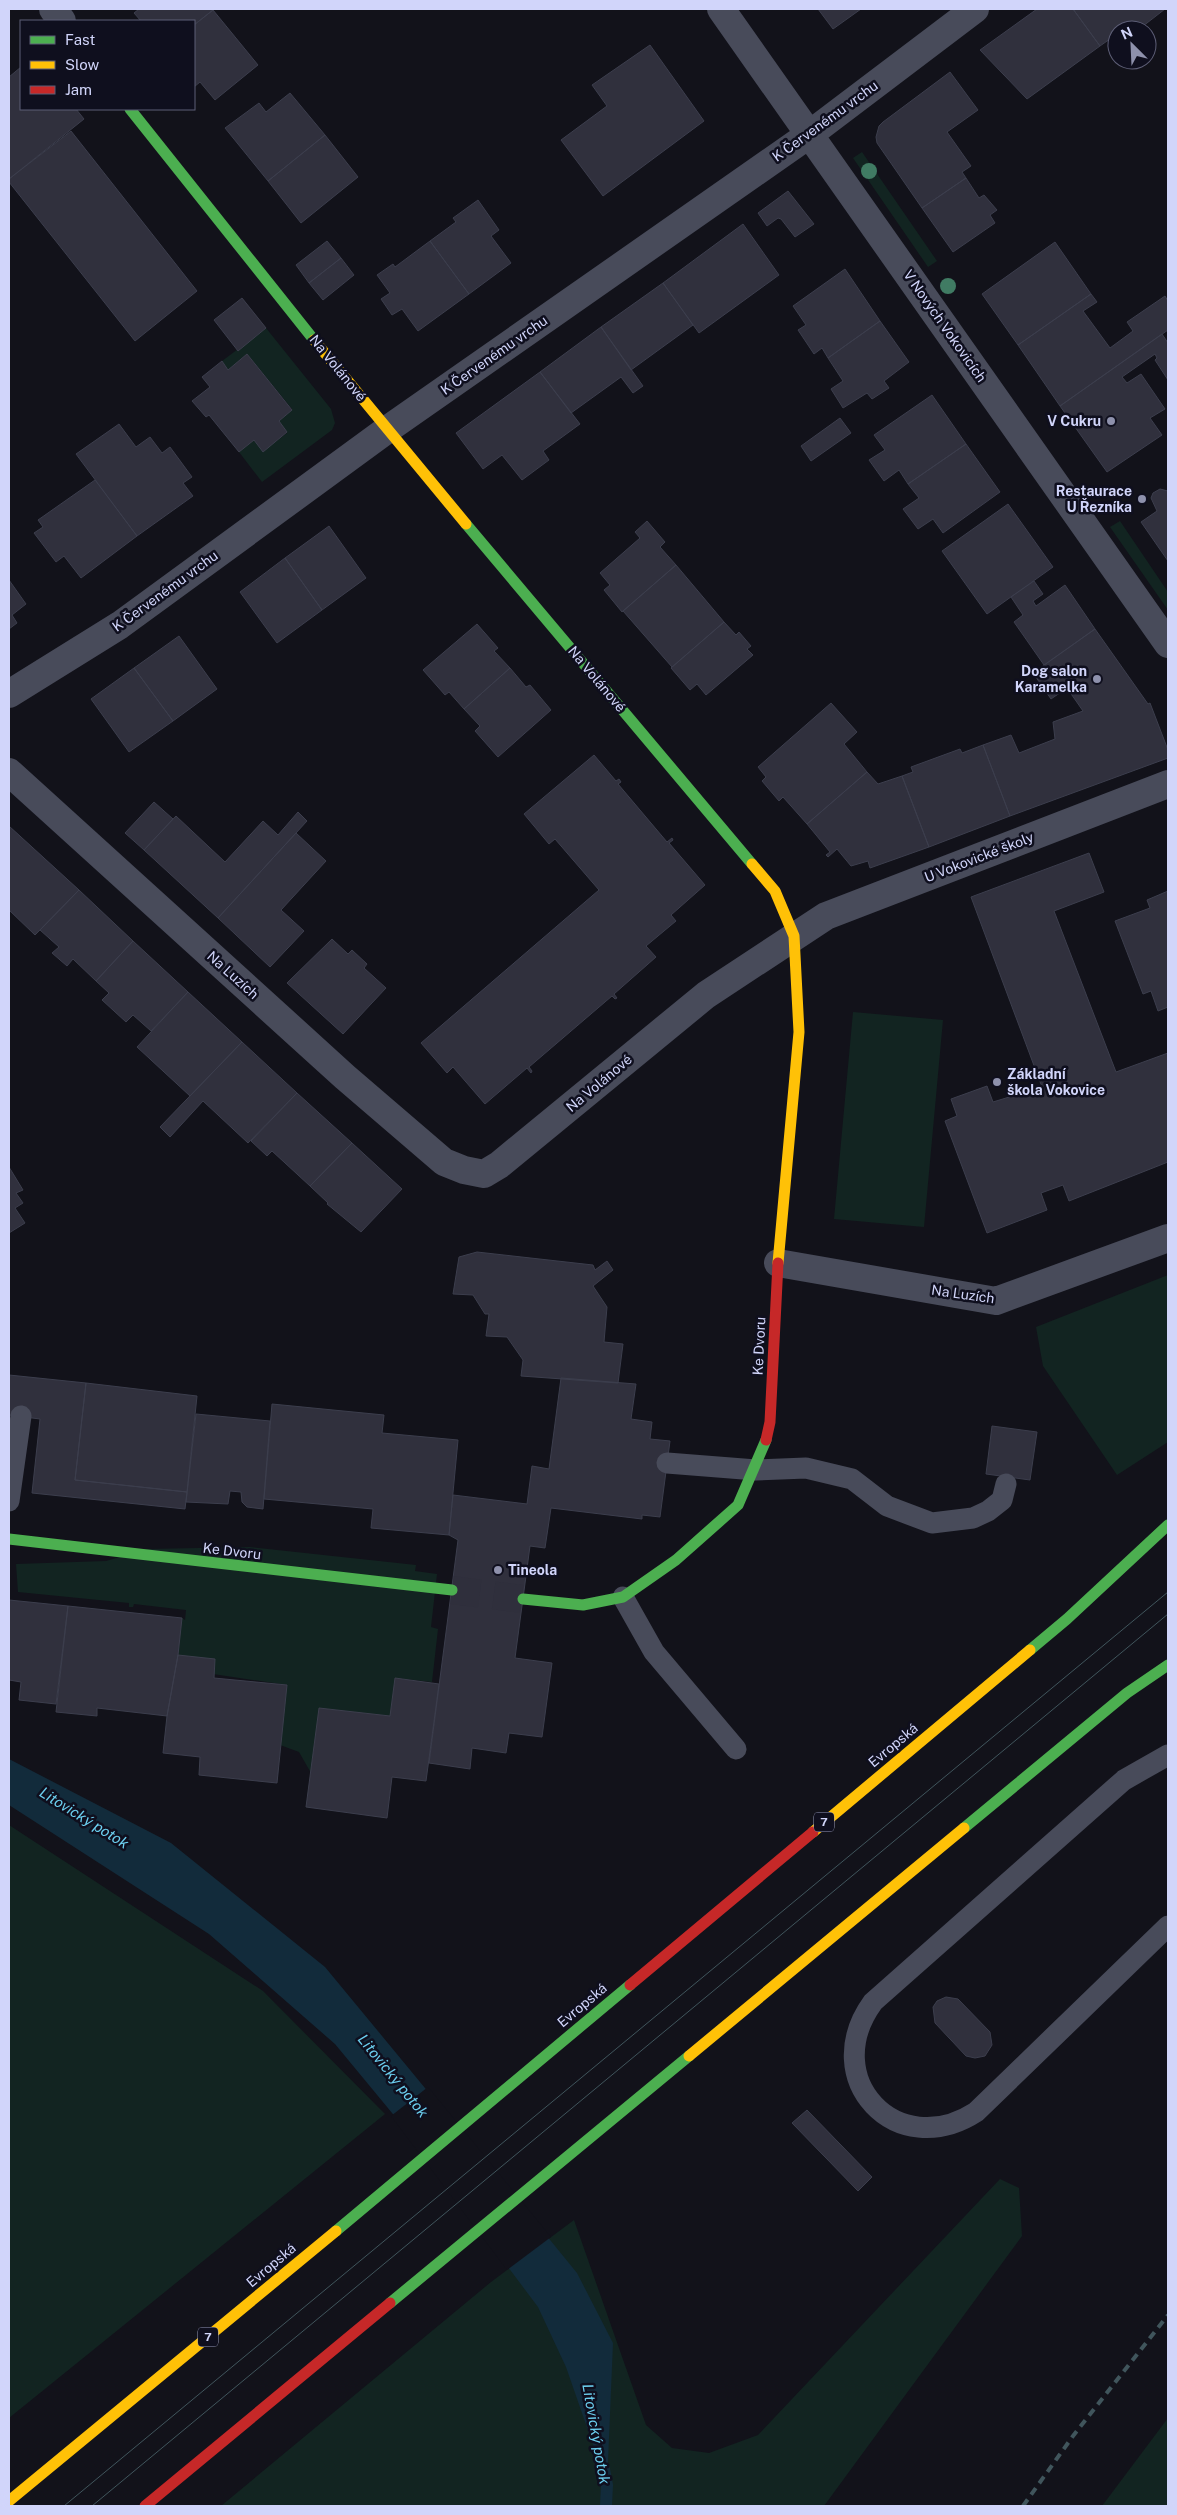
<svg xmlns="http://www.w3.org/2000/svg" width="1177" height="2515" viewBox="0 0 1177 2515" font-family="'Public Sans',sans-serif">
<rect width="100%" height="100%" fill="#12121a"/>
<path fill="#122421" d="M862,152L937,261L928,267L853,158Z
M266,328L331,409L335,423L332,430L262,482L239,452L254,440L263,451L287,433L279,421L292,409L247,354L228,370L222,361Z
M1120,521L1168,592V610L1110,527Z
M853,1012L943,1020L924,1227L834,1219Z
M1168,1275V1442L1117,1475L1043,1366L1036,1327Z
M250,1547L416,1565L415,1571L437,1574L431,1627L438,1629L432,1682L395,1678L390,1716L319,1708L311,1773L299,1752L280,1745L287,1685L213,1674L178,1655L182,1618L185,1620L186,1610L134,1604L133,1607H129V1603L18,1592L16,1564L106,1561L147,1549Z
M9,1825L263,1991L385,2114L9,2418Z
M1000,2179L1019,2188L1022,2236L824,2506H221L491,2282L574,2220L646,2425L672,2448L709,2453L758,2435Z
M1168,2418V2506H1102Z"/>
<path fill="#122b3b" d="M9,1759L171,1843L325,1967L520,2203L577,2273L613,2343L607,2485L566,2367L538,2307L397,2119L335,2044L209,1934L9,1805Z"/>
<path fill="#12121a" d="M428,2087L551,2237L507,2270L391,2116Z"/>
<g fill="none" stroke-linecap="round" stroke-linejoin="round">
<path stroke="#122b3b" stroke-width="12" d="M604,2469L607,2485L606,2506"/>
</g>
<path fill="#30303d" stroke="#3c3e4d" d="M139,9H213V10L194,25V21H141L134,13Z
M818,9H861L833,29Z
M1037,9H1073L1100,46L1027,99L980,50Z
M1073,9H1165L1138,30H1117V34L1100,46Z
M213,10L258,65L215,100L200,82L194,87V25Z
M650,45L704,121L603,196L561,140L607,106L592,85Z
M21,67V109H76L84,119L9,179V77Z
M950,72L978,110L947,132L971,166L962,172L966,178L922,208L877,143L876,137L879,126L883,122Z
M290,93L325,135L268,181L225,128L259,103L266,112Z
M71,131L197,291L135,341L9,182V179Z
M325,135L358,177L301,223L268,181Z
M966,178L979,198L984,195L997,210L990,215L995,223L953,252L922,208Z
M788,191L814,224L795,237L781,219L778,218L767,226L758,213Z
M478,200L499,230L491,236L511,263L469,294L430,241L456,222L453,218Z
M743,224L779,275L699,333L663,283Z
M327,241L341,258L309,283L296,265Z
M430,241L469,294L418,331L402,309L392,315L381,299L390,293L377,275L393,264L395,267Z
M1055,242L1091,294L1018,345L982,294Z
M341,258L354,275L323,300L309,283Z
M845,269L880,321L828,358L822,348L814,354L798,330L806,325L793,306Z
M663,283L693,325L631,370L601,327Z
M1091,294L1097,302L1083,311L1110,348L1133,331L1127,322L1165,296L1168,301V330L1060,406L1018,345Z
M242,298L266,328L238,351L214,320Z
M880,321L909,362L884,381L889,388L872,399L867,393L843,408L831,389L843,381L828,358Z
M601,327L643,386L633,393L621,377L571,413L540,372Z
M1162,334L1168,343V380L1155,360L1157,358L1155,354L1122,377L1127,383L1141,374L1165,409L1150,418L1162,435L1107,472L1060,406Z
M247,354L292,410L279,421L287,432L263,452L254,440L239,452L209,415L206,417L192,401L210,387L202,377L222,361L228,370Z
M540,372L580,424L543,451L549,460L522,480L502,455L483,469L456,433Z
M932,395L966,444L908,484L899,470L884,481L869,460L885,450L874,435Z
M840,418L851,433L811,461L801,446Z
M119,424L136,447L150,437L162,453L170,447L192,477L183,483L193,496L137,536L76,454Z
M966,444L1000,492L943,533L933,519L918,529L903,509L919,498L908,484Z
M95,480L137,536L81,578L64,556L56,562L34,533L43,527L38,520Z
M1160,489L1168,491V561L1141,522L1157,511L1151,498L1153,493Z
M1008,504L1053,567L987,614L942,551Z
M647,521L665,542L660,547L676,565L622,612L604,590L610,585L600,573L640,538L635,532Z
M329,526L366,578L322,610L285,558Z
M285,558L322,610L277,643L240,592Z
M676,565L724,622L672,667L623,611Z
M9,580L26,604L12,615L17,623L9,629Z
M1034,581L1043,594L1033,601L1036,606L1065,585L1095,629L1044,665L1014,622L1023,615L1011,597Z
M724,622L736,635L739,632L751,646L747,649L753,655L706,695L697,684L690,690L671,668Z
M477,624L498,648L494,651L510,668L464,709L449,692L445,695L423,670Z
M1095,629L1148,704L1150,703L1168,750V758L1010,816L983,745L1011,735L1019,753L1055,739L1053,722L1083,711L1067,688L1051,699L1033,673Z
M179,636L217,689L173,721L134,668Z
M134,668L173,721L129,752L91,699Z
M510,668L526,687L530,685L551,710L498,757L475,731L480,726L464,709Z
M831,703L857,732L844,744L867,772L807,824L783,797L779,801L762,781L766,777L758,767Z
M983,745L1010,816L929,847L902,776L913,772L911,767L960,749L962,753Z
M594,755L616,781L619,779L621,782L618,784L667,842L672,838L673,840L669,843L705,885L671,915L676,921L646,946L656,957L614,994L617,998L615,999L612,996L529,1067L532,1071L531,1073L527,1068L485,1104L453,1067L447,1073L421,1043L599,890L555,839L549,844L524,814Z
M867,772L878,784L902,776L929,847L870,868L868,861L851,866L837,849L828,857L826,855L830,852L807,824Z
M154,802L173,819L144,850L125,833Z
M298,812L307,821L218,918L144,850L176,816L225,862L263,821L278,835Z
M9,826L79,890L35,935L9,910Z
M296,833L326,861L281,910L304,931L270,967L218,918Z
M1089,853L1104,892L1054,911L1116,1072L1168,1053V1162L1069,1201L1063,1185L1041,1193L1047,1210L987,1233L945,1121L957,1116L951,1099L987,1086L993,1102L1042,1087L971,897Z
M79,890L133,941L96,981L73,959L67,966L52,953L59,947L40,930Z
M1168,891V1007L1158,1011L1151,991L1143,994L1115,921L1150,908L1147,900Z
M332,939L348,954L352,950L367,964L364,968L386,988L343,1034L287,983Z
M133,941L188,992L151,1031L133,1015L126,1022L102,1000L109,993L96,981Z
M188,992L242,1042L190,1096L137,1047Z
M242,1042L297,1093L248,1143L203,1101L170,1137L160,1127Z
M297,1093L352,1143L310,1186L272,1151L267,1156L251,1141Z
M352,1143L402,1189L361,1232L327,1204L328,1203L310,1186Z
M9,1167L23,1190L16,1193L23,1203L15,1208L25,1223L9,1233Z
M477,1252L593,1265L595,1270L607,1261L613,1270L593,1286L607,1307L604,1342L623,1344L618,1383L521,1376L523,1360L507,1337L486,1336L489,1314H485L473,1295L453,1294L459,1257Z
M9,1375L86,1383L75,1480L187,1492L185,1509L32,1493L40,1419L9,1415Z
M561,1378L636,1384L631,1419L652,1422L650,1439L670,1441L660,1517L642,1515V1519L551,1508L545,1548L530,1546L515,1658L552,1663L542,1737L509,1733L506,1753L472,1748L470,1769L429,1763L458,1540L449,1535L453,1495L527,1504L532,1466L549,1469Z
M86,1383L197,1396L187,1492L75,1480Z
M272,1404L384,1415L382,1433L458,1440L449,1535L371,1528L373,1509L264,1499Z
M196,1414L270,1421L263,1509L247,1507L242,1502L241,1492L230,1491L228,1504L186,1502Z
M992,1426L1037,1432L1030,1480L986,1474Z
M9,1600L68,1606L56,1704L19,1700L21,1682L9,1680Z
M68,1606L182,1618L178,1655L167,1716L97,1708V1716L56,1712Z
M178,1655L215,1659L214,1678L287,1685L277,1783L199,1775L200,1757L163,1753L167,1716Z
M395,1678L439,1684L426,1781L392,1777L387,1818L306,1807L319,1708L390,1716Z
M946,1997L958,1999L990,2032L992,2045L985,2056L975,2058L966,2056L935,2023L933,2007L937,2001Z
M807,2110L872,2177L858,2191L792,2123Z"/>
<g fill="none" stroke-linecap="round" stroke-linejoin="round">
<path stroke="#2f2f3c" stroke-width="28" stroke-dasharray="28 14" stroke-linecap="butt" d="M452,1590L523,1599"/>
<path stroke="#484b5a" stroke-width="21" d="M667,1463L756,1470L806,1468L852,1479L887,1506L932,1523L973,1518L988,1511L1002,1500L1006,1484
M9,1501L21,1416
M623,1597L654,1652L736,1749
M1168,1755L1124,1780L873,2002C817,2079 897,2163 976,2112L1168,1926"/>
<path stroke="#484b5a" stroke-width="28" d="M53,9L62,21
M721,9L1168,644
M9,694L120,625L388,429L810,134L975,9
M9,772L345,1077L444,1162L464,1170L484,1174L499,1165L706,995L826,916L1168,784
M778,1263L996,1301L1168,1238"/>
<path stroke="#4caf50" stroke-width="11" d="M130,109L314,340
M466,524L752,864
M9,1539L452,1590
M523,1599L583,1605L623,1597L676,1560L738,1505L766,1440
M1030,1650L1067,1619L1168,1525
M964,1828L1127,1693L1168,1665
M336,2231L630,1985
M390,2303L689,2056"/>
<path stroke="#ffc107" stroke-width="11" d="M314,340L466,524
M752,864L775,891L794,936L799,1032L778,1263
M813,1832L1030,1650
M689,2056L964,1828
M9,2501L336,2231"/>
<path stroke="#c62828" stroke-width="11" d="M766,1440L770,1422L778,1263
M630,1985L813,1832
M145,2506L390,2303"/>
<path stroke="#40555c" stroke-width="1" d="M64,2506L1168,1592
M92,2506L1168,1614"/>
<path stroke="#40555c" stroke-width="4" stroke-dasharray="8 6" stroke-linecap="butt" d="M1023,2506L1073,2436L1168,2315"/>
</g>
<g fill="#407b63">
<circle cx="869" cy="171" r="8"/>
<circle cx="948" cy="286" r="8"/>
</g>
<g fill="#8e91ac" stroke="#0f0f1e" stroke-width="2">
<circle cx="1111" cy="421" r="5"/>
<circle cx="1142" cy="499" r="5"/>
<circle cx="1097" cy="679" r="5"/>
<circle cx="997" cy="1082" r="5"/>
<circle cx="498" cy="1570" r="5"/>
</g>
<g text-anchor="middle" stroke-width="5" stroke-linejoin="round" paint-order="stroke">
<g fill="#0f0f1e" stroke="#979ab8" stroke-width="1">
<rect x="814" y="1812.5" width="20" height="19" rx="4"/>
<rect x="198" y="2327.5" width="20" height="19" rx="4"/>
</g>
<g font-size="12" font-weight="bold" fill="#d1d5fa">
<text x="824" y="1826">7</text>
<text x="208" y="2341">7</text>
</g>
<g font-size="14" fill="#d1d5fa" stroke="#0f0f1e">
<text transform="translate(825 121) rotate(-36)" y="5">K Červenému vrchu</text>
<text transform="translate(945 326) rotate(55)" y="5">V Nových Vokovicích</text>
<text transform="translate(494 355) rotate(-35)" y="5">K Červenému vrchu</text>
<text transform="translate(338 368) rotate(51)" y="5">Na Volánové</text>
<text transform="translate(165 591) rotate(-36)" y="5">K Červenému vrchu</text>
<text transform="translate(597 679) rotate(50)" y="5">Na Volánové</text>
<text transform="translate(979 857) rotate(-21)" y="5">U Vokovické školy</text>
<text transform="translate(233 975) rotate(42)" y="5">Na Luzích</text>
<text transform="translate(599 1083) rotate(-40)" y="5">Na Volánové</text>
<text transform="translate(963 1294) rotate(8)" y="5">Na Luzích</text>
<text transform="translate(759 1346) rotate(-87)" y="5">Ke Dvoru</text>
<text transform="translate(232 1551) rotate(7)" y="5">Ke Dvoru</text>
<text transform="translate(893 1745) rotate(-40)" y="5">Evropská</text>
<text transform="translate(582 2005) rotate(-40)" y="5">Evropská</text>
<text transform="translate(271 2265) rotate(-40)" y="5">Evropská</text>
</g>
<g font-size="14" font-weight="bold" fill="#d1d5fa" stroke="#0f0f1e" text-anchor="end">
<text x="1101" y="426">V Cukru</text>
<text x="1132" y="496">Restaurace<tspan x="1132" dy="16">U Řezníka</tspan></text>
<text x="1087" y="676">Dog salon<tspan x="1087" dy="16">Karamelka</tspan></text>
<text x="1007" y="1079" text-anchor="start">Základní<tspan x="1007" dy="16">škola Vokovice</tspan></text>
<text x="508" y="1575" text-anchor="start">Tineola</text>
</g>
<g font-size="15" font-style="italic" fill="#6bceee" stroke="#0f0f1e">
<text transform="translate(84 1818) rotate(32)" y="5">Litovický potok</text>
<text transform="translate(393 2076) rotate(51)" y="5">Litovický potok</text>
<text transform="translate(596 2434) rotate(80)" y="5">Litovický potok</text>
</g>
</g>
<rect width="1177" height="2515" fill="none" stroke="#d1d5fa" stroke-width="20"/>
<rect x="20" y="20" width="175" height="90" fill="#0f0f1e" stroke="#5d5e76"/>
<rect x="30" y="36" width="25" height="8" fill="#4caf50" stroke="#5d5e76"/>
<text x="65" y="45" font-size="15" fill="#d1d5fa">Fast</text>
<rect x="30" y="61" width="25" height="8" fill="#ffc107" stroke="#5d5e76"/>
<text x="65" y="70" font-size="15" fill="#d1d5fa">Slow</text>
<rect x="30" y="86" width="25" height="8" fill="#c62828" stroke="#5d5e76"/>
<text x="65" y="95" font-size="15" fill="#d1d5fa">Jam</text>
<g transform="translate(1132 45) rotate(336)"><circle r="24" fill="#0f0f1e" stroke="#5d5e76"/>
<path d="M0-4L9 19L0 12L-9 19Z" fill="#8e91ac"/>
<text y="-8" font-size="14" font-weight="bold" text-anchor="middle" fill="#d1d5fa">N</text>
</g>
</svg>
